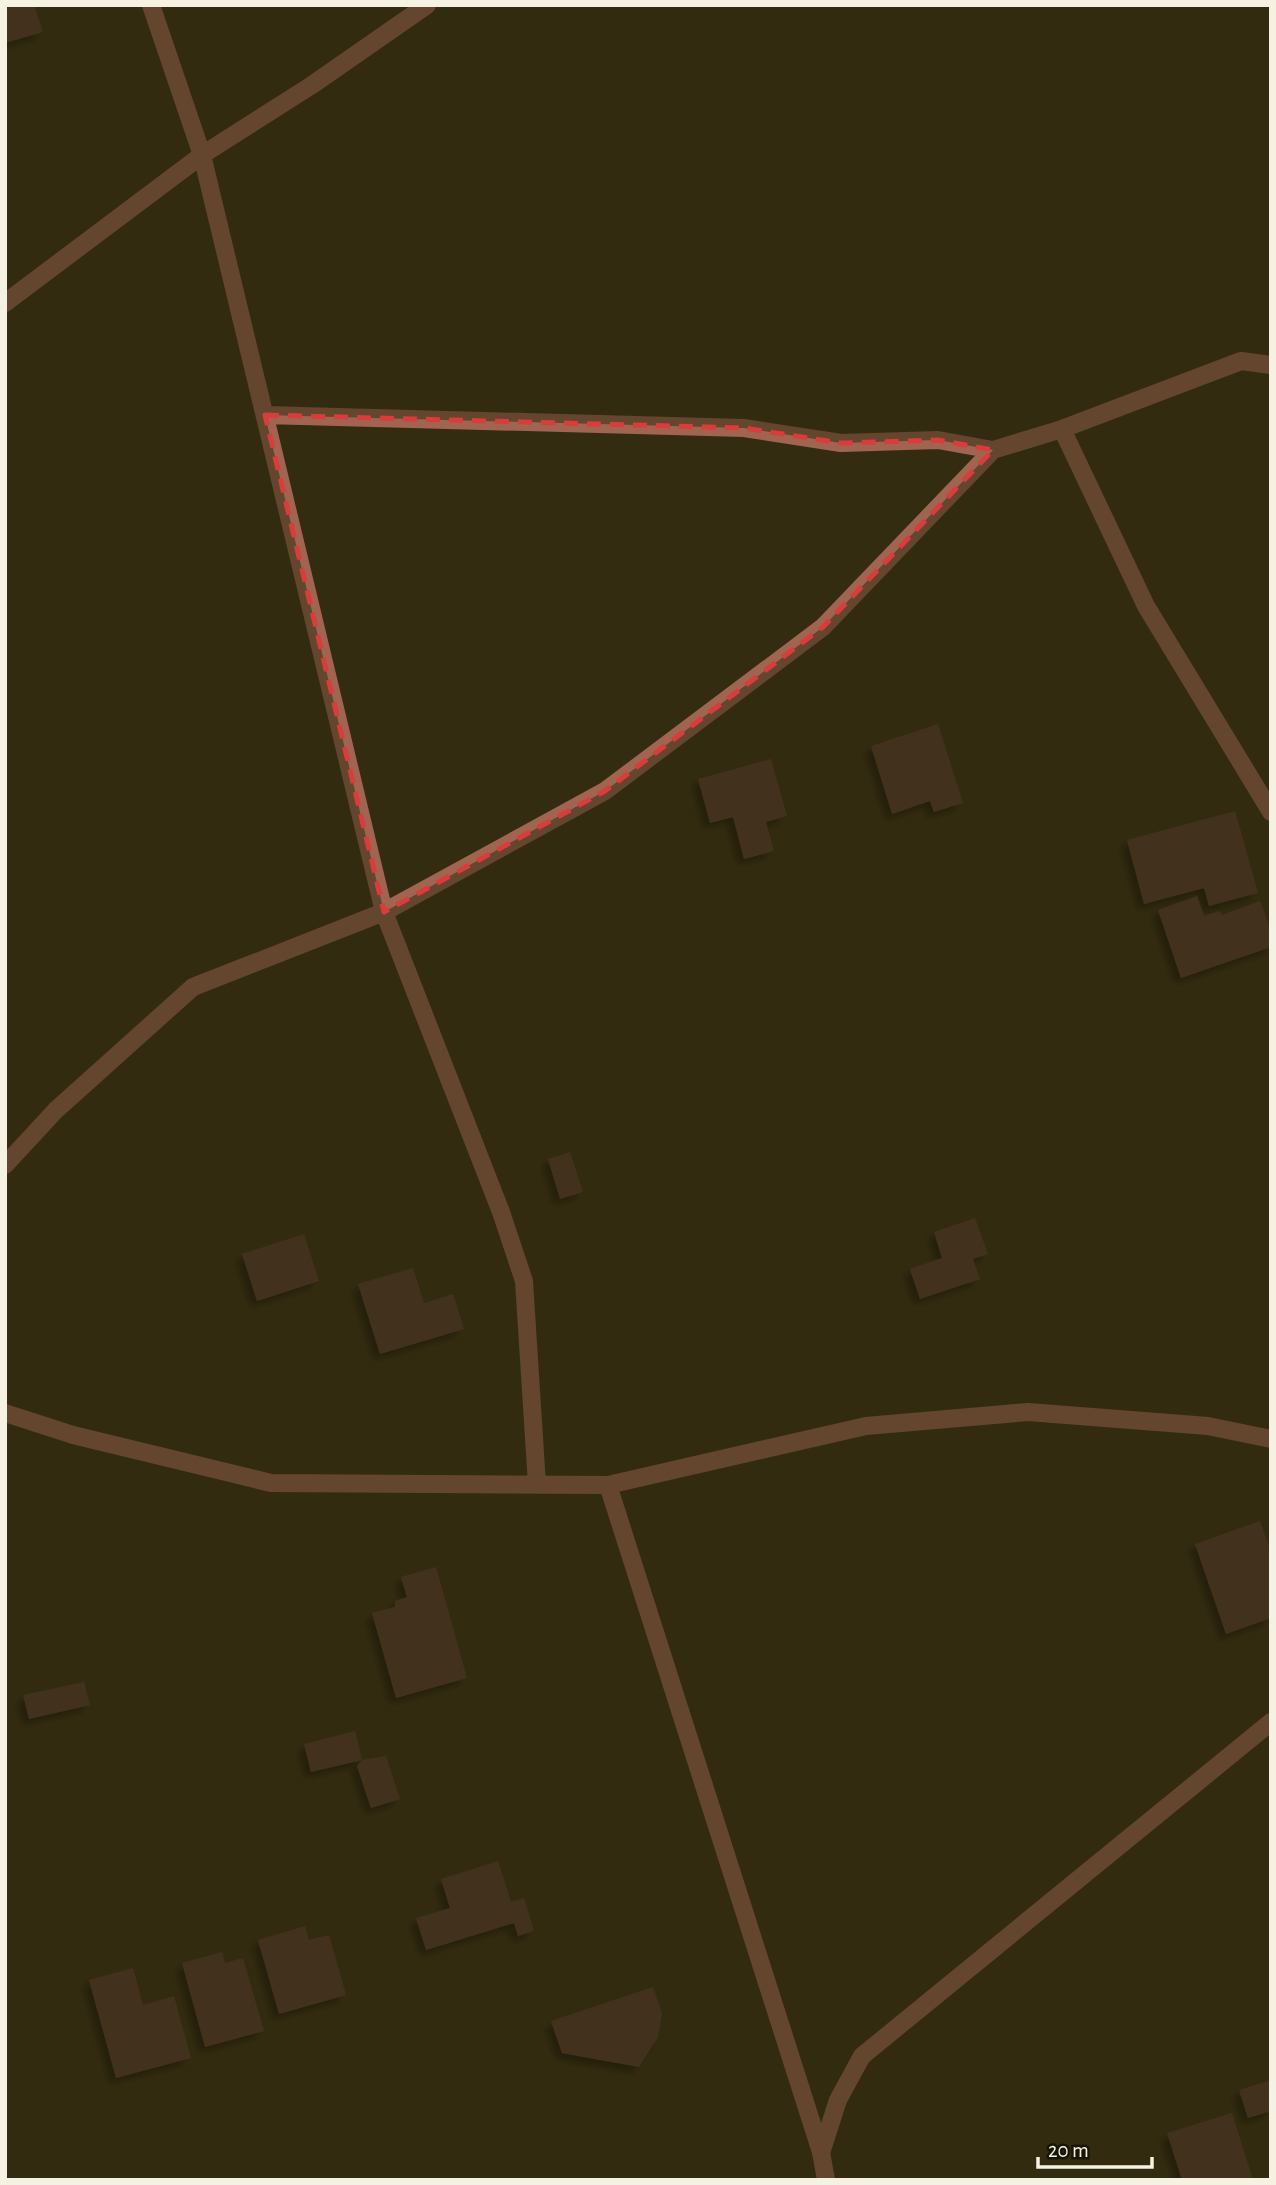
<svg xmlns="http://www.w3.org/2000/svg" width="1276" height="2185" viewBox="0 0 1276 2185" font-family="'Alegreya Sans',sans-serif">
<defs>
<filter id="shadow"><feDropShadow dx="-6" dy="6" stdDeviation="3.5" flood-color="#0009"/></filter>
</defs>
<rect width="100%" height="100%" fill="#332c10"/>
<path fill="#56392e" filter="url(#shadow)" d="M5,5H34L43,32L5,43Z
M938,724L963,803L934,812L930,801L892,814L871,746Z
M771,759L787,816L766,822L774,851L744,859L733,817L710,823L698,779Z
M1235,811L1258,893L1209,906L1204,888L1144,904L1127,840Z
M1197,896L1204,916L1219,911L1222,915L1260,901L1271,930V947L1181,978L1158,910Z
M570,1152L583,1192L560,1199L548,1159Z
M975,1218L988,1254L973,1259L980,1279L920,1299L910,1269L942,1258L934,1232Z
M304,1234L319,1281L257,1301L242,1254Z
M413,1268L424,1303L453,1294L464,1329L380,1354L358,1284Z
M1260,1521L1271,1552V1618L1226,1634L1195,1544Z
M436,1567L467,1678L396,1698L372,1613L395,1607V1601L407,1597L401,1577Z
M84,1682L90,1705L29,1719L23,1695Z
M355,1731L362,1760L311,1772L304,1744Z
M386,1756L400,1799L371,1808L357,1766L362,1760Z
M498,1861L511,1902L524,1898L534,1931L518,1936L514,1923L426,1950L416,1918L450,1908L441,1879Z
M305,1926L309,1940L329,1935L346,1995L279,2014L258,1940Z
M222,1952L225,1963L243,1958L264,2031L205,2047L182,1963Z
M133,1968L143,2005L174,1996L191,2058L116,2078L89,1980Z
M653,1987L662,2013L658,2037L639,2067L562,2053L551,2021Z
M1271,2080V2111L1248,2118L1239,2090Z
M1232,2113L1253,2180H1182L1167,2133Z"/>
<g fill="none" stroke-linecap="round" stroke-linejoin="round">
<path stroke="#a16451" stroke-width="18" d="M151,5L202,155L384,912L501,1212L524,1281L537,1485
M5,303L202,155L312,85L427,5
M265,415L744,428L841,443L938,440L993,450L1062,429L1241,361L1271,365
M1062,429L1146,606L1271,812
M5,1165L56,1110L193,987L384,912L605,791L823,627L993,450
M5,1413L73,1435L271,1483L608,1485L866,1426L1028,1412L1208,1426L1271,1439
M608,1485L821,2152L826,2180
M821,2153L838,2100L862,2056L1271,1722"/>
</g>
<path d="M0 0H1276V2185H0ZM265,415L744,428L841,443L938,440L993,450L823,627L605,791L384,912Z" fill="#332c10" fill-opacity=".55" fill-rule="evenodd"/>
<path fill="none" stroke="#d93c3a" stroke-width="5" stroke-dasharray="14 9" stroke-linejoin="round" d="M265,415L744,428L841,443L938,440L993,450L823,627L605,791L384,912Z"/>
<rect width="1276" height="2185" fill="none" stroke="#f6f2e1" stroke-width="14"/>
<path d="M1038 2157v10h114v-10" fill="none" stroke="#f6f2e1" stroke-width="3.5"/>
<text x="1048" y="2157" font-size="21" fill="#f6f2e1" stroke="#171509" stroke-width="5" paint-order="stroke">20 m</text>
</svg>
